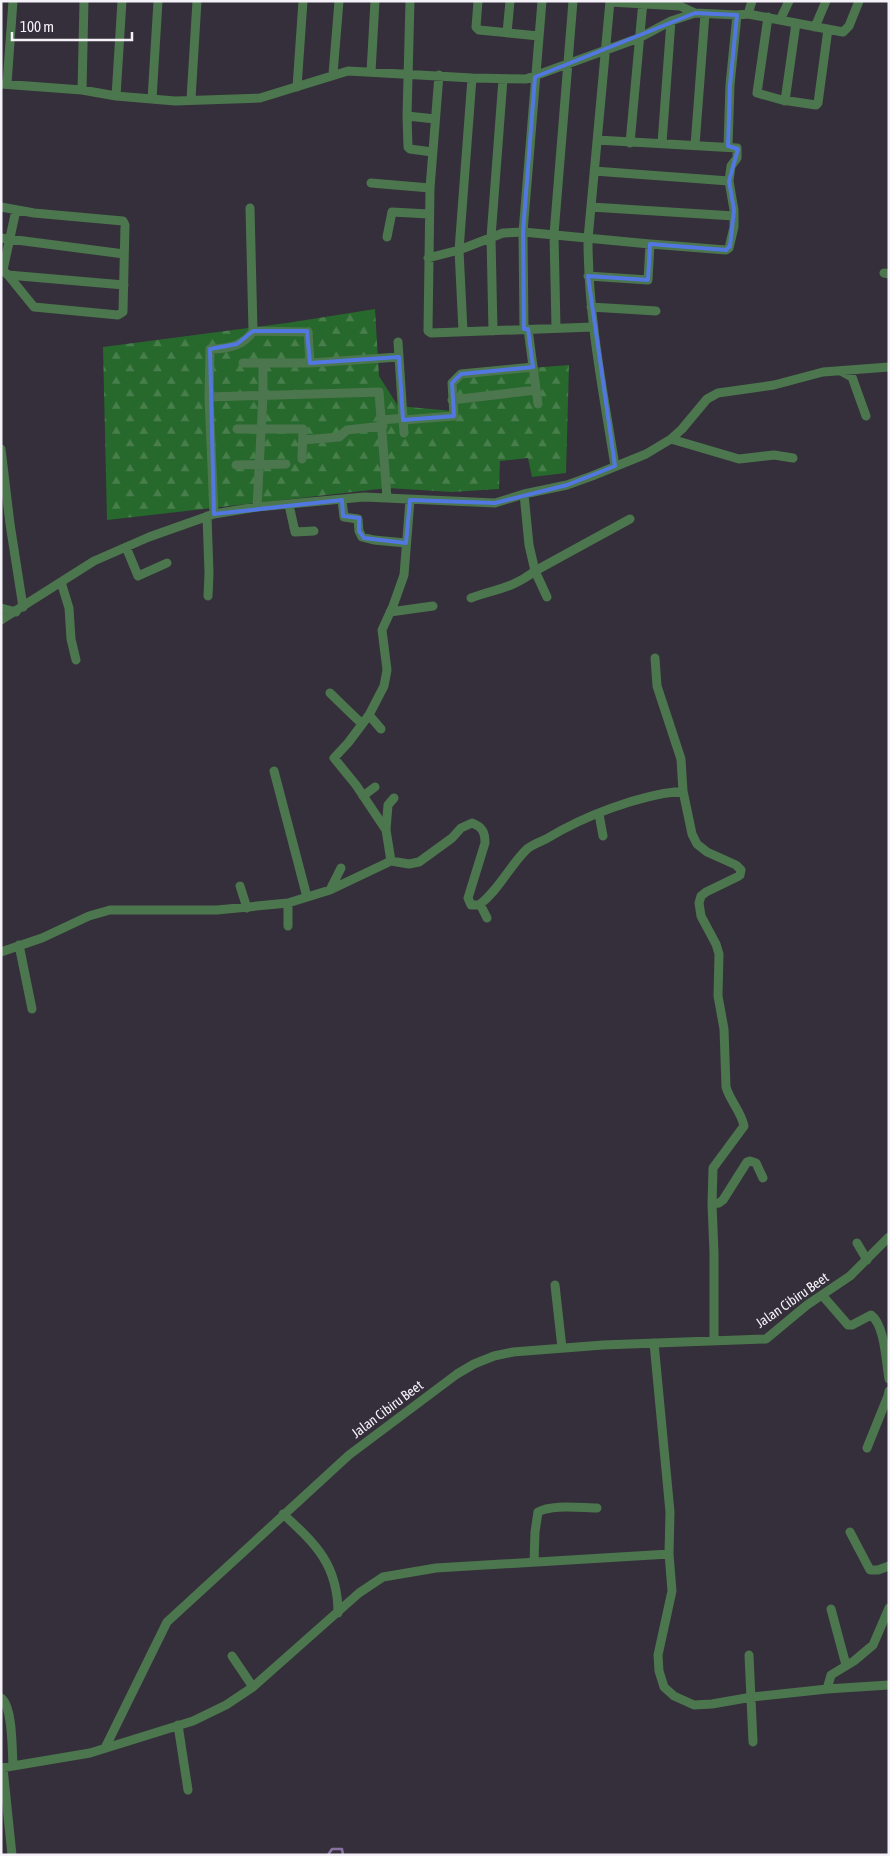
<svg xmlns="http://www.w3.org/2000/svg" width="890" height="1856" viewBox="0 0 890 1856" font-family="'Asap Condensed',sans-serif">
<defs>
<pattern id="forest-firs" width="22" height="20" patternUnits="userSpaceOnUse" patternTransform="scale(1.25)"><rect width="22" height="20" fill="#27682c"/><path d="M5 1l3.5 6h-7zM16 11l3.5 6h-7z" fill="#477e4b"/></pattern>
</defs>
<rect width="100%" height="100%" fill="#342f3a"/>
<path fill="url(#forest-firs)" d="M375,309L379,376L398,406L453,411L454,374L569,365L566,473L532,477L528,458L500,461L499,489L452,492L388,488L107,520L103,347L287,323Z"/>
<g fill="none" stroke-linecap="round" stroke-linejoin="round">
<path stroke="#8a71a4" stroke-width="2.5" d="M328,1855L332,1849H342L343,1855"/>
<path stroke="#4c764d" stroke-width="9" d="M410,1L407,116L435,119
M478,1L476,27L479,30L539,36
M610,1L588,239C588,316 603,391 615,466
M610,2L680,6L695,13
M748,14L752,1
M768,17L757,93L782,100L816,105L818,103L828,29
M780,20L789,1
M815,27L826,1
M507,33L510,1
M371,72L375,1
M333,74L339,1
M439,75L430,188L428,331L431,333L593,327
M1,84L82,90L116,96L175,101L260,98L348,71L472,78L526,79L639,38L671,21L695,13L737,15L748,14L843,32L849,26L859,1
M7,84L13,1
M297,87L303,1
M82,90L84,1
M116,96L122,1
M152,99L158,1
M191,99L197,1
M785,101L796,23
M407,116L408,147L410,149L432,152
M630,143L643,1
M662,143L671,21
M695,145L705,14
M728,146L730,85L737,15
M594,171L729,181
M371,183L430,188
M1,207L34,213L123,221L125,225L123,312L118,315L34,307L8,275L1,269
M591,207L734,216
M387,237L392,212L429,214
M1,238L124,254
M428,258L459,250L503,233L523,232L650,244L726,250L729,248L734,227V210L729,181L731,166L737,158V148L597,140
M3,270L16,210
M884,273L889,274
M8,275L124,285
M588,276L648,280L650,244
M591,307L656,311
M556,328L554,234L573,1
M524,329L523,232L542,1
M528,329L538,404
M253,331L308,332L310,363
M463,331L459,250L472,78
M493,331L491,237L503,79
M399,357L404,433
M243,363H263V396L257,507
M263,363H310L399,357L398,342
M841,371L852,377L866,416
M209,397L379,392L387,498
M452,400L536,390
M383,420L403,418
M403,420L454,416L452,383L461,374L533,367
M237,429H303L302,459
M671,439L739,459L774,455L793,458
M303,440L339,437L347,430L383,426
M1,449L10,524L23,607
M236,465L286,464
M524,494L529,545L535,571L547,597
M342,500L344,517L358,519L359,531L362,537L374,540L406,543
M289,505L295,532L314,531
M214,514L209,397L210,349C227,349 244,346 253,331L250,208
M207,516L209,573L208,596
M126,547L138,576L167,563
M61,582L69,608L71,639L76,660
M471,598C496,589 513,588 535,571L630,519
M1,608L16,612
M390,612L433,606
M1,620L94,561L149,537L214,514L257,507L364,497L495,503L524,494L567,485L592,476L646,454L671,439L682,429L707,399L718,393L774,385L823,372L889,367
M655,658L657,686L681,759L683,791L692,834L697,844L707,852L736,865L741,870L740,875L737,877L706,892L701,896L699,903L701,916L716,944L719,954L718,996L724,1029L726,1087C730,1101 741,1111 744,1126L713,1168L712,1204L714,1253V1341
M330,693L362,724
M369,715L381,729
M274,771L307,897
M363,796L375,787
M599,814L603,836
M386,830L388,805L394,798
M391,861L386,830L356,785L334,758L348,743L369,715L384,686L387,670L382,630L393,606L404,575L410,500
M240,886L247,908
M330,890L341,868
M288,903V926
M480,904L487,918
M19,945L32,1009
M1,952L42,938L89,916L110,910H217L288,903L330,890L391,861L409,864L419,862L452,838L461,828L472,823C483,827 485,833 485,843L468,898L471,905H479C498,891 509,867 526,850C531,845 540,842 546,839C584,816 638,795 683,791
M712,1204L719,1203L723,1200L747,1162L750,1161L756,1163L763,1178
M857,1243L867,1260
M555,1285L562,1348
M822,1295L848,1325H852L871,1315C885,1325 886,1363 889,1379
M654,1343L670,1512L669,1554
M867,1448L888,1396L889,1391
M283,1514C316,1544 338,1565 338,1613
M850,1532L870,1570H878L889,1566
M534,1562L535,1532L538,1512C551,1504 582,1508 597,1508
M831,1609L846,1665
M749,1655L753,1742
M232,1656L253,1687
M827,1689L831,1675L854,1661L873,1645L889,1608
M1,1698C13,1706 12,1751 13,1766
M178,1725L188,1790
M105,1748L167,1622L349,1455L457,1374L474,1364L494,1356L513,1352L603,1345L766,1339L807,1305L850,1276L889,1237
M1,1768L90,1753L193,1721L226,1705L253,1687L359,1593L383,1577L436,1568L669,1554L672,1591L658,1655L659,1671L664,1687L674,1696L694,1705L712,1704L752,1697L827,1689L889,1685
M3,1768L12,1855"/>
</g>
<path fill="none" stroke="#5377e0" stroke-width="4" stroke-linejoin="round" d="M695,13L737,15L730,85L728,146L738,149L729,181L734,210L730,246L726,250L650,244L648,280L588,276L615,466L567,485L495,503L410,500L406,543L364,538L359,531V518L343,516L342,500L214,514L210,349L237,344L253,331H307L310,363L399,357L403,420L454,416L452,383L461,374L533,367L528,329H524L523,232L535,77Z"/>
<g text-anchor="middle" stroke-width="4.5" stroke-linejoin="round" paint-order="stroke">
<g font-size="14" fill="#f4f1f8" stroke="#342f3a">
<text transform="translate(792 1300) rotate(-35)" y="5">Jalan Cibiru Beet</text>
<text transform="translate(387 1409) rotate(-37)" y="5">Jalan Cibiru Beet</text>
</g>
</g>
<rect width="890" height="1856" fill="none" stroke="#f4f1f8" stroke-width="5"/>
<path d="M12 32v8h120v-8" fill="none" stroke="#f4f1f8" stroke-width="2.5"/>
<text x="20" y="32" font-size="15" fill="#f4f1f8" stroke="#342f3a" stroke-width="4" paint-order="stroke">100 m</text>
</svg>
